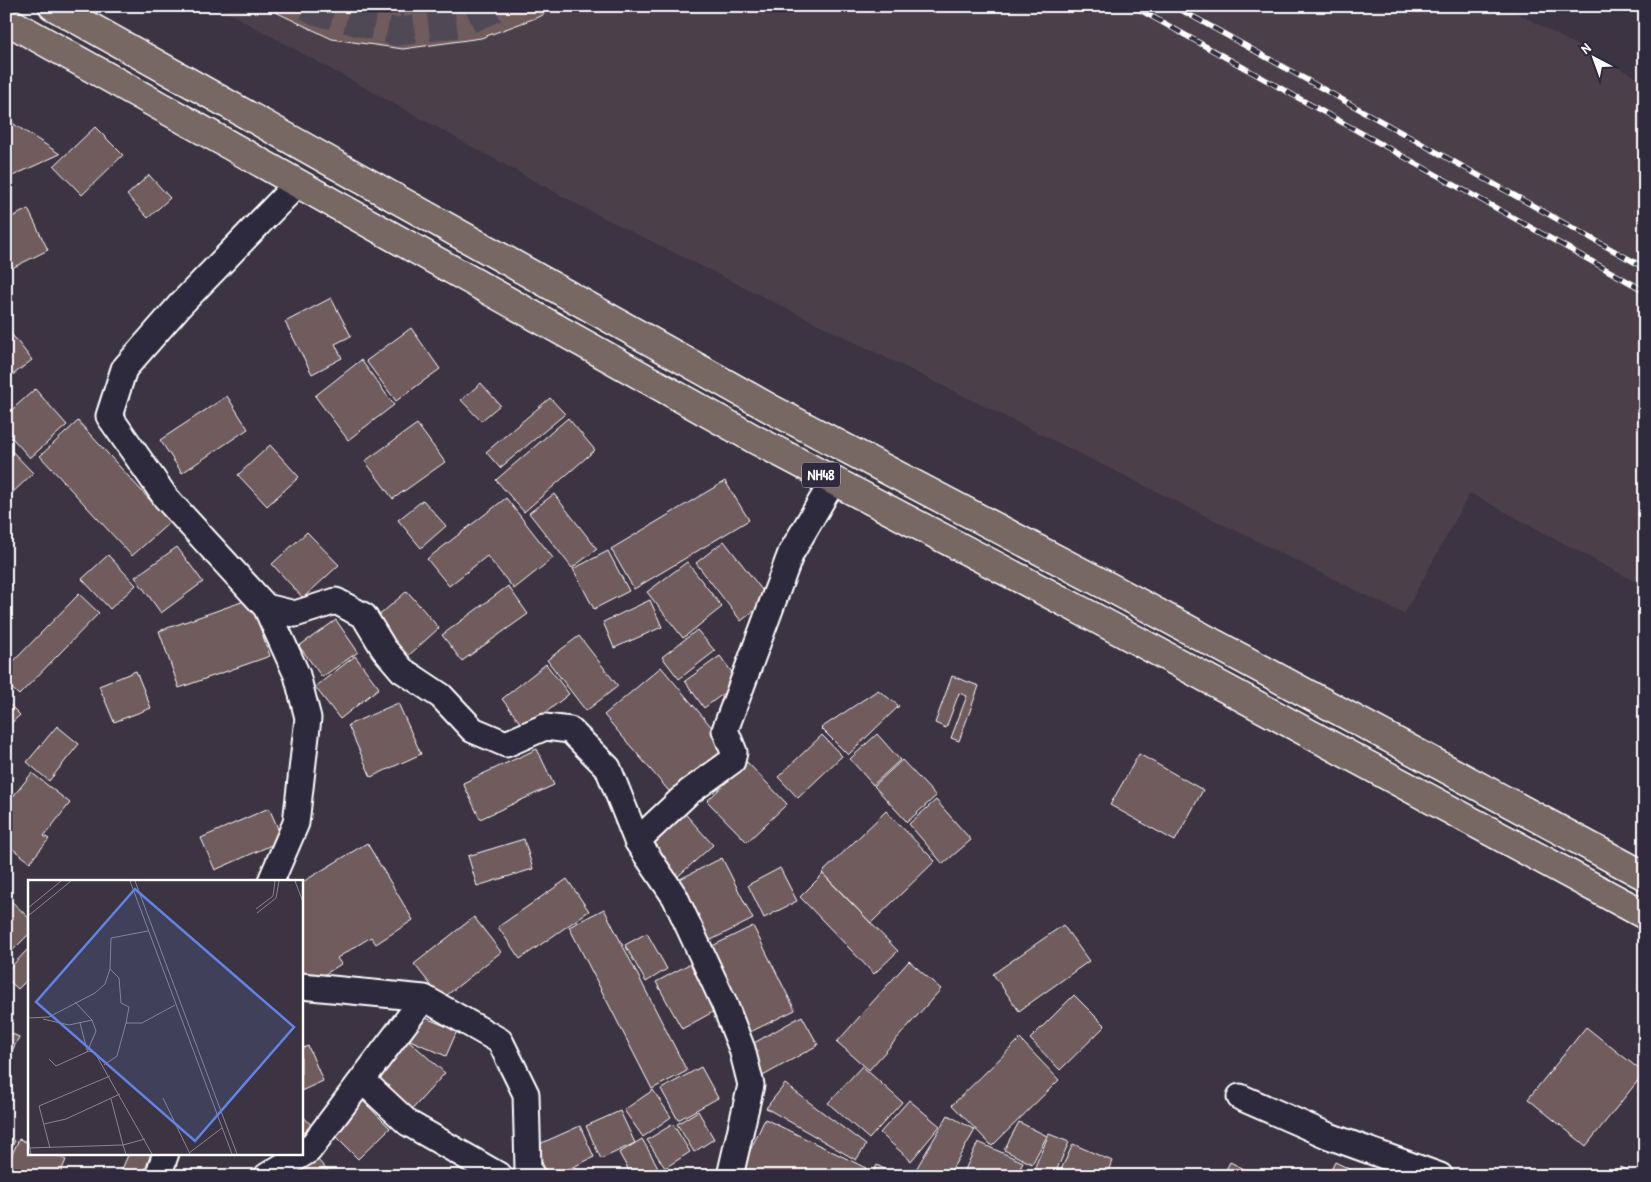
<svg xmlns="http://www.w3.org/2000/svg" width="1651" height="1182" viewBox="0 0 1651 1182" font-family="'Patrick Hand',sans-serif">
<rect width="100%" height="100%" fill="#3c3443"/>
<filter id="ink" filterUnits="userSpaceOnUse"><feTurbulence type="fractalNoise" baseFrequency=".02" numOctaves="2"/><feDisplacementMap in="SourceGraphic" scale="10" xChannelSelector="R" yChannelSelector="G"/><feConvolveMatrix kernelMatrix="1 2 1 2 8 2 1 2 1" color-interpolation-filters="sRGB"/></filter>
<g filter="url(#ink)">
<path fill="#4b404a" d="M216,6H1504L1645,82V587L1470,493L1404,614L584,208Z"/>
<path fill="#6f5b5c" stroke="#fff" d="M263,6H553L541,16L481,38L403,49L332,39Z
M6,119L60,154L6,179Z
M95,127L123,155L82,195L54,166Z
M149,175L170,198L148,218L127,195Z
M28,209L48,250L6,271V220Z
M331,298L351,336L335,344L342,358L312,374L285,322Z
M6,327L32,360L6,380Z
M411,328L440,369L396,401L366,361Z
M361,360L394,405L348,440L315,396Z
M481,383L500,405L481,421L461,400Z
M35,389L67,425L30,458L6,431V415Z
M227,396L248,429L182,473L160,440Z
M550,398L565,414L500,468L486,452Z
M568,418L595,450L524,512L496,480Z
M78,421L170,522L132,556L40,456Z
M417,424L445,462L393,499L365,461Z
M6,445L33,473L6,499Z
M270,445L299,477L267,506L238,475Z
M725,481L749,520L634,589L611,549Z
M554,494L597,549L572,568L529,513Z
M506,498L553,558L514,589L487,556L449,586L427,559Z
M423,500L446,526L421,548L398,520Z
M307,532L339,565L303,598L272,564Z
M724,541L769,599L741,621L696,563Z
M177,547L203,582L161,613L135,577Z
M608,551L629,591L594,609L573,569Z
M108,555L136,585L110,609L82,579Z
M687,562L722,607L683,638L647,592Z
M508,586L528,614L462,661L442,635Z
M407,591L439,628L407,657L375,619Z
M79,594L99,613L19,695L6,683V669Z
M250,599L270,656L179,688L159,631Z
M650,600L662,627L614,648L603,622Z
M336,620L358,652L322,677L299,646Z
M697,630L715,651L679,679L662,657Z
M579,636L618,686L586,711L547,660Z
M355,656L379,688L340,719L315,687Z
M720,656L739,682L704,708L685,681Z
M546,664L569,694L525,729L502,699Z
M661,667L730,749L674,797L604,715Z
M136,671L151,708L114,722L99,686Z
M952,676L979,686L959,741L951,738L967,696L959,693L946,728L935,723Z
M878,690L899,706L848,755L821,728Z
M6,701L20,715L6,728Z
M398,703L421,754L371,777L348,725Z
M57,726L79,744L49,781L27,762Z
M877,734L900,760L873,785L850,759Z
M822,735L842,756L798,798L778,777Z
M537,749L554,785L480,819L463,783Z
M1139,754L1203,790L1175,841L1110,805Z
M902,760L936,796L907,822L874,786Z
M747,762L787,804L747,842L707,801Z
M32,773L70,803L44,836L49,839L30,862L6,844V805Z
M936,800L971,840L943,864L909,824Z
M269,808L283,840L215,870L201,838Z
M680,808L713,845L676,878L644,841Z
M886,811L935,861L871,923L822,873Z
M524,839L533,869L477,886L468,856Z
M367,843L413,920L376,944L371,937L337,958L341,964L310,984L301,970V883Z
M722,858L753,919L705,943L674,882Z
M780,868L797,901L764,918L748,885Z
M823,874L898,951L874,974L800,897Z
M567,879L589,911L520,959L498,927Z
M6,897H7L29,918V934L6,957Z
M604,909L687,1071L652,1089L569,927Z
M474,917L501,952L442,999L414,964Z
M1063,925L1089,961L1019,1011L993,974Z
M753,926L795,1010L746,1034L704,950Z
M647,933L667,969L646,982L625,945Z
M29,948V978L18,989L6,978V972Z
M695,961L720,1008L682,1029L656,982Z
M909,961L941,989L869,1070L837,1042Z
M1074,995L1105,1026L1060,1070L1030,1039Z
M421,1016L457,1031L446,1056L410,1040Z
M802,1016L818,1045L761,1077L745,1048Z
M1586,1027L1644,1073L1586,1146L1528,1099Z
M6,1031L19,1037L6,1063Z
M407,1039L445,1073L408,1114L370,1080Z
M1020,1039L1059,1080L992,1146L952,1105Z
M308,1046L323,1081L301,1091V1049Z
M862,1066L902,1102L869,1139L828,1103Z
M701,1067L718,1098L678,1120L661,1089Z
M785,1084L866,1145L856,1160L766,1108Z
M653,1090L671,1117L643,1137L624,1110Z
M361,1099L390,1128L358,1159L329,1130Z
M909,1100L940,1126L911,1161L880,1133Z
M620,1111L635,1143L601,1159L586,1126Z
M698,1111L714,1139L694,1152L677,1124Z
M301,1114L313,1127L301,1138Z
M948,1115L975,1130L948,1176H912Z
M765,1119L866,1168L862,1176H738Z
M1019,1122L1047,1136L1032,1164L1004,1150Z
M673,1124L690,1152L665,1168L647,1140Z
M580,1126L594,1157L554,1176H548L535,1146Z
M1049,1134L1069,1142L1054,1176L1034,1169Z
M6,1136L15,1141L6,1158Z
M19,1139L29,1143V1153H52L66,1160L59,1176H13L6,1173V1168Z
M642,1139L658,1167L643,1176H632L619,1153Z
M978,1142L1023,1162L1017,1176H962Z
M1073,1144L1112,1161L1106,1176H1058Z
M311,1152L332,1176H285Z
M129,1153H158L148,1176H119Z
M1230,1162L1259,1176H1223Z
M1335,1162L1364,1176H1328Z
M877,1165L897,1176H871Z
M1620,1167L1638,1176H1616Z"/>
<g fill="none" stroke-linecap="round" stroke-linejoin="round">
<path stroke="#504856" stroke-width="28" stroke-dasharray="28 14" stroke-linecap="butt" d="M307,6L316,11L396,32L461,23L499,6
M400,6H403"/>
<defs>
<path id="minor" d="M266,607L295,614L336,601L364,616L384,649L402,670L441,696L473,730L506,744L545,727L570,730L608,768L637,841
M271,881L296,823L308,718L297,675L266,607L166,498L109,416L124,369L181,304L298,183
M301,986L424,998L500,1041L526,1094L528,1169L532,1176
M362,1080L408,1123L500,1176
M1240,1097L1329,1136L1440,1176
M158,1176L166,1153
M267,1176L309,1150L424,998
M730,1176L751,1085L742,1049L724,1003L675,897L637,841L689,792L732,761L734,752L725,730L791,553L833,481"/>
<path id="trunk" d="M53,6L773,410L1115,590L1645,876
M6,20L756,440L1099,620L1645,915"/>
</defs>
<use href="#minor" stroke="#fff" stroke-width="29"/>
<use href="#trunk" stroke="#fff" stroke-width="31"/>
<use href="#minor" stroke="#2f2a3d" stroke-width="25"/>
<use href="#trunk" stroke="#776864" stroke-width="28"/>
<defs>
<path id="rail" d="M1133,6L1645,291
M1174,6L1645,268"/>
</defs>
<use href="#rail" stroke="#fff" stroke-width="5.5"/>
<use href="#rail" stroke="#2f2a3d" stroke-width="4" stroke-dasharray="11" stroke-linecap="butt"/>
</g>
</g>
<g text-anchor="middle" stroke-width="4.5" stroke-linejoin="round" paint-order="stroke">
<rect fill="#2f2a3d" stroke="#c1bfc5" stroke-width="1" x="802" y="462.5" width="38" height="25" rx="4"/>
<g font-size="15" font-weight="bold" fill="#fff">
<text x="821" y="480">NH48</text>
</g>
</g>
<g transform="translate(28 880)">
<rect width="275" height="275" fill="#3c3443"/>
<path fill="none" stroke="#8a858e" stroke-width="1" d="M102,1L204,274M107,1L209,274M267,1L275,22M0,28L33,1M228,29L245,16L247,1M229,33L248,18L251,1M0,36L43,1M82,89L91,98L93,123L101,127L98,143M47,122L64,140L68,151L59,172M0,138L21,137L67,113L77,104L82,89L83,58L120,51M15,139L41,145L64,140M52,143L59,170M21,179L28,186L61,171L67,173L124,274M76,185L89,176L98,143H114L147,125M135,218L162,274M83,219L95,265L117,259M16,244L38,239L92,214M0,258L3,274M0,268L95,265L98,274M22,268L11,226L82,196M161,273L194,248"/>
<path fill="#6183e4" fill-opacity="0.15" stroke="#6183e4" stroke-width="2.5" d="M107,9L266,147L167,261L8,122Z"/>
<rect width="275" height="275" fill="none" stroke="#fff" stroke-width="2.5"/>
</g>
<rect width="1651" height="1182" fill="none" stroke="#2f2a3d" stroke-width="25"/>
<rect x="12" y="12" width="1626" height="1157" fill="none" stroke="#fff" stroke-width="2" filter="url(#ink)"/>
<g transform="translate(1594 58) rotate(319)" stroke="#2f2a3d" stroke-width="4" paint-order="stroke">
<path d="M0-4L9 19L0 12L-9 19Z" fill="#ffffff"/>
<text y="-8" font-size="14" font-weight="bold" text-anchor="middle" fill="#ffffff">N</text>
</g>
</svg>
